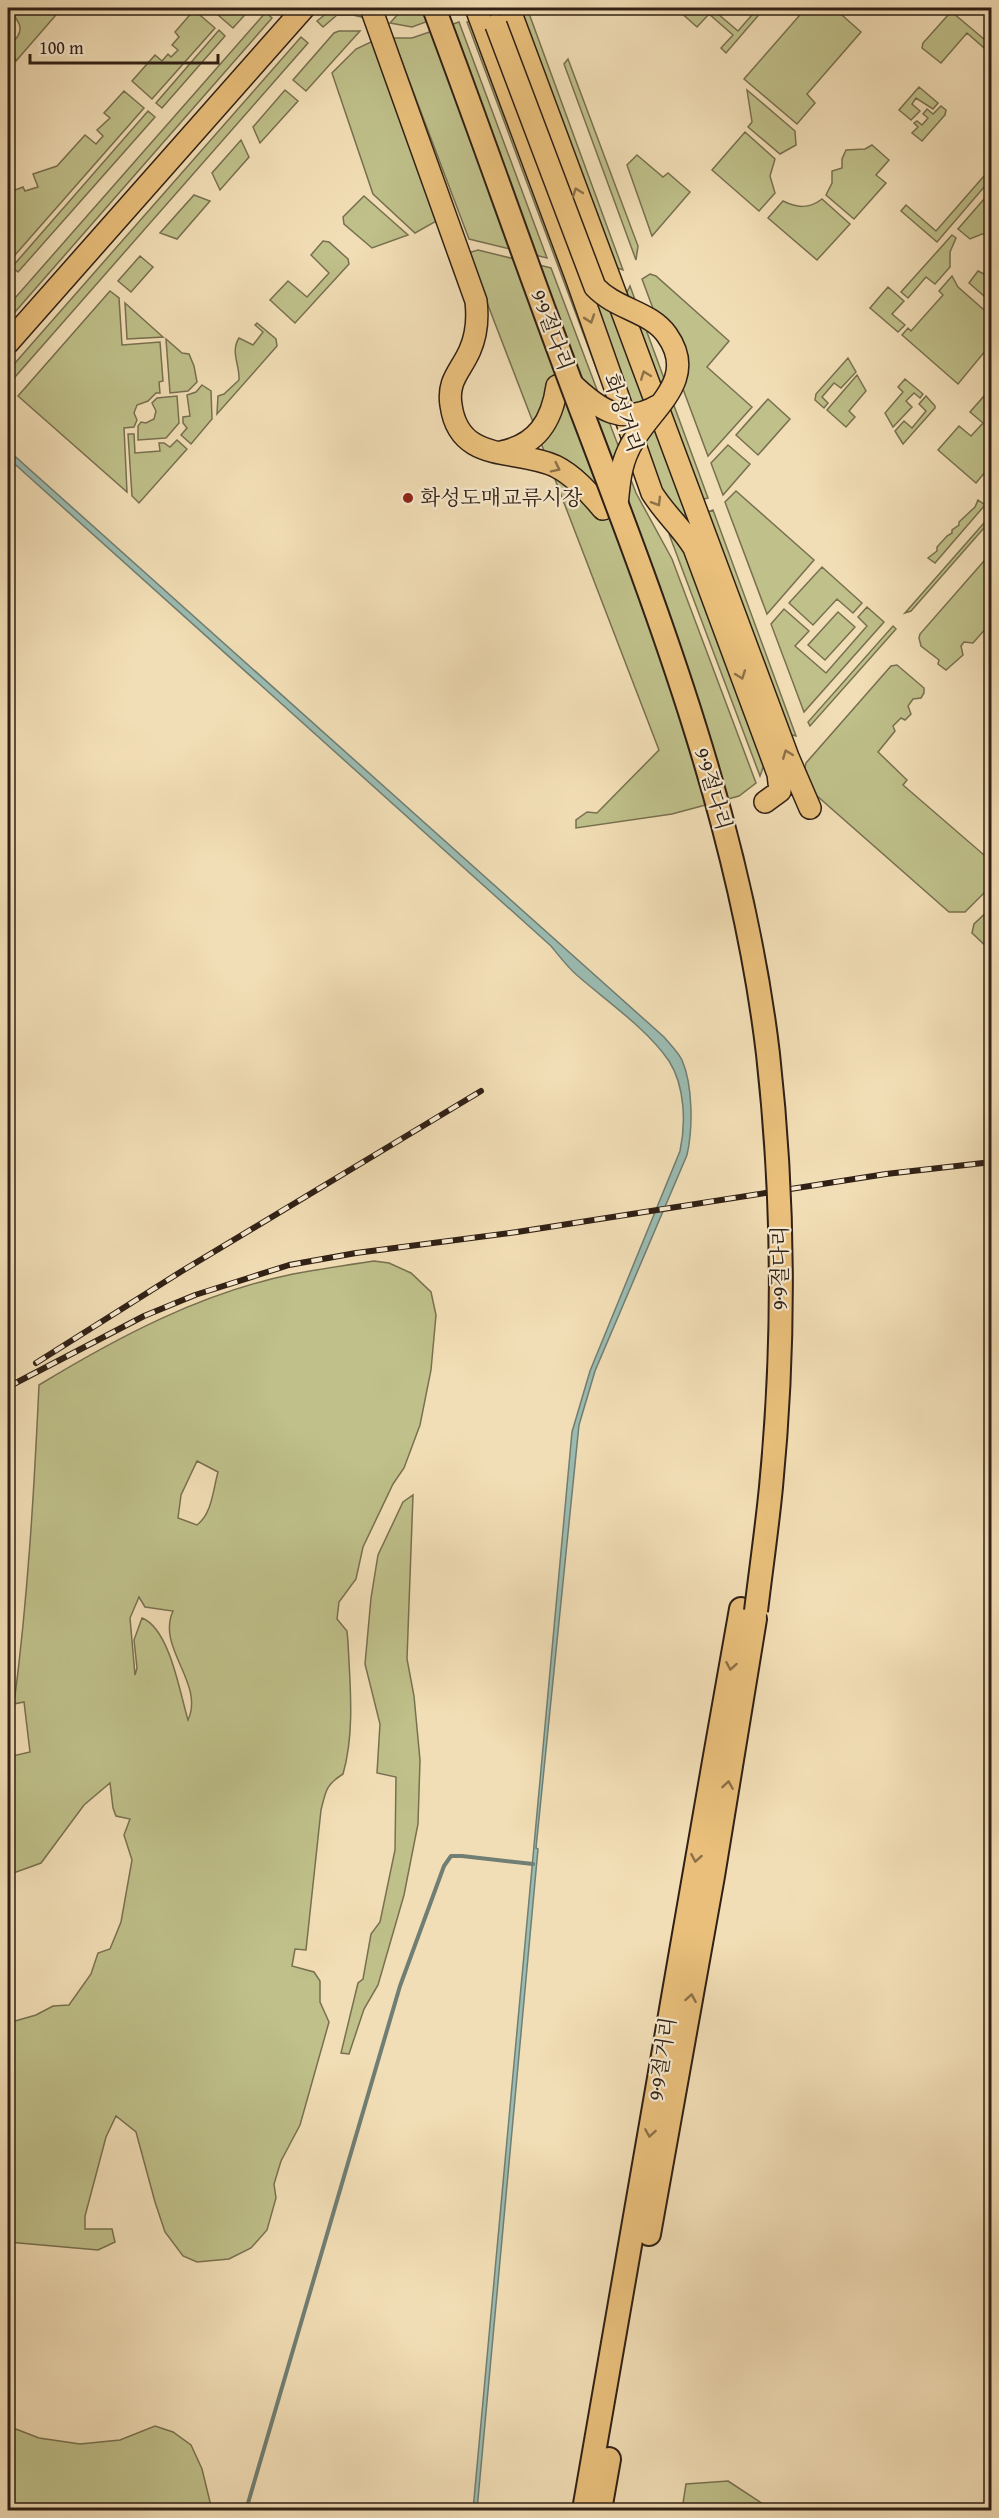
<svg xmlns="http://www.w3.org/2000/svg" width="999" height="2518" viewBox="0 0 999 2518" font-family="'Gentium Book Plus','Noto Serif KR',serif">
<rect width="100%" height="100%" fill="#f2deb6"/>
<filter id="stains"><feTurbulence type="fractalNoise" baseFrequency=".00333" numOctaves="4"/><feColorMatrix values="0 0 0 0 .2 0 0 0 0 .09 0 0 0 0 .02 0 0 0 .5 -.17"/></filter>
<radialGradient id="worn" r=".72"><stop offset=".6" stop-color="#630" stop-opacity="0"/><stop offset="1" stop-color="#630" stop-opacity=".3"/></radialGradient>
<path fill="#bfc08a" stroke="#787050" stroke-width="1.5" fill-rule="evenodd" d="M8,8H62L16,61L10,44C29,30 17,19 8,8Z
M210,8H251L233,28Z
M333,8L363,9L370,19L353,15H337L323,27L317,21Z
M422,8H464L412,27L390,23L400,12Z
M517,8H527L623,270L615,267Z
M682,8H711L738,31L758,8L763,10L726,53L721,48L733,35L709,14L697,27L679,11Z
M806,8H834L861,32L807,94L815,103L797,124L744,79Z
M194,10L215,28L152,99L132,81L155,55L162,61L168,54L171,57L178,50L172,45L179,37L175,32Z
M266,12L272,18L8,320V306Z
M953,13L991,45V54L967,33L941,63L922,48L923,43L949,14Z
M470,21L601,372L598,373L467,22Z
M459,22L547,258L469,239L393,38H412Z
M219,30L225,36L162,108L156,103Z
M339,31H360L306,91L293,80L334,33Z
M301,37L308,43L8,385V371Z
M375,40L440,219L415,233L373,194L332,73L356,49Z
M568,59L638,246L636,260L564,64Z
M919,87L938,103L933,109L916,98L912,104L920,111L911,120L899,110Z
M285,90L298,101L260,143L253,127Z
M747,90L795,131L796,145L780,154L748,127L752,122Z
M124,91L144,108L8,263V205L13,202L10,192L23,187L25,191L38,187L33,174L57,166L85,135L96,144L103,136L97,130L110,118L104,113Z
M941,106L946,110L945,115L922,141L912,133L918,127L914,123L917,121L922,125L928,118L923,114L927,109L933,114Z
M148,111L155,117L18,272L12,267Z
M745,132L775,159L770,176L775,193L759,211L712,170Z
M241,140L249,157L220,190L212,173Z
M872,145L889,160L876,175L886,183L854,219L826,195L832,183V171L842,168V159L846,150L865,149Z
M637,155L663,177L668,173L690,192L652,236L627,165Z
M991,168V179L937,242L901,211L906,205L936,231Z
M991,191V234H982L970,239L958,229Z
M194,195L210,201L177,239L160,233Z
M364,196L408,235L372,248L344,224L343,217Z
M822,199L850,224L817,260L768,218L783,201C797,208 809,209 822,199Z
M952,235L956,238L950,252V267L935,284L926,277L908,298L901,292Z
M323,241L329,242L348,259L349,264L295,323L270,300L288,281L307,297L329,273L311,255Z
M478,250L551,268L636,493L672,559L756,783L739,796L672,814L576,828V820L587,812L597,813L659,750L468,253Z
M140,256L153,267L131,292L118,281Z
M580,258L593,259L686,513L682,518L662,495Z
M978,271L984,274L991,273V302L969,283Z
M650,274L656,276L729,341L707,367L752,407L708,456L642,279Z
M952,276L958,287L991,316V344L958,384L902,335L908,328L911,331L943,295L939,291Z
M630,286L708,498L700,500L626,294Z
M888,287L904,301L892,314L905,325L898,332L870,308Z
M110,291L119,298L122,345L160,342L163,381L159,382L160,393H156L148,401L137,405L134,413L137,420L134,427L124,428L127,492L18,396Z
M125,303L163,337L127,339Z
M257,323L276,339L277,346L217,414L218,396L224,394L239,380C240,365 230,352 239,338L253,345L263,332L255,325Z
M166,339L182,353L189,354L194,366L197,382L188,391L170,393Z
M848,358L856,372L841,388L834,383L822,397L828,403L824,408L815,400L816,394Z
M857,375L866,391L849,411L855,417L846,427L827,410Z
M905,379L923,394L920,398L914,393L906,401L912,407L893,427L885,413L903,392L898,387Z
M202,385L211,391L212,419L191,444L181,435L187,428L183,423V417L190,416L187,395L196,392Z
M991,388V465L976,483L938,450L959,426L971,436L983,423L970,412Z
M177,396L179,423L166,438L138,440V426L141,422L146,423L154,419L156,411L152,403L157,398Z
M926,396L935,406V408L903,444L895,431L904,421L912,428L926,411L919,404Z
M768,399L790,419L758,455L736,435Z
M128,434H134L135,453L160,451L159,443H164L170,447L177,440L187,449L139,503L132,496Z
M728,445L750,464L723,495L711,463Z
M736,491L814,560L767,614L725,502Z
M978,500L985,505L935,563L928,558L937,551V547L947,536L952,533V530L959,525V522L975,507Z
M713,510L796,736L788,734L705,513Z
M991,515V520L911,611L905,613Z
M669,534L684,550L764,765L760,776Z
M991,553V614H989L985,624L988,626L973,643L964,642L961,646L963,655L946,670L938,664L939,660L921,646L919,638L920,634Z
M822,567L862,603L853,613L837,599L813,625L789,603Z
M867,607L884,622L804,712L771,624L784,609L809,631L795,646L826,673L867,626L858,617Z
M838,612L855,627L825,660L808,645Z
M893,626L896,629L810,726L808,722Z
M897,665L924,688V693L921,698L913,699L908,706L911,714L905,720L901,718L893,726L895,731L878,752L907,780L903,785L991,861V886L965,912H949L816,795C810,785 802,775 806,763L891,666Z
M991,908V951L972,933L974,924Z
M374,1261L389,1263L411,1273L431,1292L436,1315L431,1370L420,1425L404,1468L393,1484L363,1547L356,1579L339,1602L337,1619L347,1631L348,1642C350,1685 355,1732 343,1774C326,1785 326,1790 321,1810L306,1950L295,1949L292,1966L314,1972L320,1981V2002L329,2022L300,2125L281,2161L274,2184L276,2198L267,2230L251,2248L229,2259L197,2262L183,2256L165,2232L155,2202L136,2132L116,2116L106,2137L85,2216V2229H112L115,2242L98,2250L8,2242V2023L36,2015L53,2006L69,2005L91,1974L98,1953L110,1949L121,1922L132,1860L124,1835L130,1819L116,1816L113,1808L110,1783L84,1805L41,1863L8,1875V1757L30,1752L24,1702L14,1704C28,1597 34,1492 39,1385C118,1337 201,1293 293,1274C320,1269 347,1265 374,1261ZM197,1461L218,1472C213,1490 212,1514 197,1525L178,1518L181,1495ZM139,1597L145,1607L173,1611C156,1648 205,1683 188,1720C180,1694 170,1629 142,1618L134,1640L137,1668L135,1675L130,1618Z
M413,1495L407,1659L414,1696L420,1760L418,1824L404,1895L378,1985L364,2009L349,2054L341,2053L358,1983L363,1979L371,1934L380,1922L395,1850L396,1777L377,1773L380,1724L365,1664L371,1598L378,1555L403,1502Z
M8,2426L39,2438L80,2444L120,2440L155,2426L173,2432L191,2445L202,2469L212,2510H8Z
M728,2481L766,2506L769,2510H682L686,2484Z"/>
<path fill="#9bbcb2" stroke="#707e73" stroke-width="1.5" d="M8,450L664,1037C670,1044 678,1052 682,1060C693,1086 693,1128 687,1155L595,1371L579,1425L536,1848L538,1849L477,2510H473L572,1432L590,1371L680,1151C686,1124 685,1086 669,1061C647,1029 608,1002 579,977C568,968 560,957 551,946L8,458Z"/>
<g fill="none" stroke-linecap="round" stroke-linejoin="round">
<path stroke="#707e73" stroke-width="4" d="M246,2510L400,1986L444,1866L451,1856H462L533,1864"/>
<defs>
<path id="primary" d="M371,8L476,301C478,318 477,334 470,350C461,371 447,380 451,405C459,464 515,448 555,466C575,476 589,493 603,509
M476,8L576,277L652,493C665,514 683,529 694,548L778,774L780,791L765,802
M509,8L788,757L810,808
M8,343L304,8
M501,452C537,445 552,421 557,386"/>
<path id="trunk" d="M649,2234L713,1876L755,1619
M584,2510C639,2210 687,1909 741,1609
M600,2510L609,2459"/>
</defs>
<use href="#primary" stroke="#302015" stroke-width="24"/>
<use href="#trunk" stroke="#302015" stroke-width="26"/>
<use href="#primary" stroke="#e9bf7b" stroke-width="21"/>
<use href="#trunk" stroke="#e9bf7b" stroke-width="22"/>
<defs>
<path id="rail" d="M36,1363L182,1271L481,1091
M8,1387L144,1316L195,1295L289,1265L356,1253L517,1232L886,1174L992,1162"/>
</defs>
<use href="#rail" stroke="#302015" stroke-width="6"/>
<use href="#rail" stroke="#f7ead0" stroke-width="4" stroke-dasharray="11" stroke-linecap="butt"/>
<defs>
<path id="primary-bridge" d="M496,25L595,287C617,310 650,311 667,335C701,383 645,411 628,451C620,468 619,486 617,505
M571,383C598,409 622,427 659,405"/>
<path id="trunk-bridge" d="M434,8C483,138 528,269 577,399C658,612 741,826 768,1054C784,1197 785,1343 771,1487C767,1528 761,1569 756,1611"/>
</defs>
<use href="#primary-bridge" stroke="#302015" stroke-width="24" stroke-linecap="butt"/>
<use href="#trunk-bridge" stroke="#302015" stroke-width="26" stroke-linecap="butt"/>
<use href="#primary-bridge" stroke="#e9bf7b" stroke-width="21"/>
<use href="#trunk-bridge" stroke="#e9bf7b" stroke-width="22"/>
</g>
<defs><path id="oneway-chevron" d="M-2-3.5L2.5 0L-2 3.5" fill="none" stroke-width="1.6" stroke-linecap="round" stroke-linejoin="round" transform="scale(1.5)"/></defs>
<g stroke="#8c7048">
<use href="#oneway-chevron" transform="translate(577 192) rotate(-110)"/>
<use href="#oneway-chevron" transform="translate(590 319) rotate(71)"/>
<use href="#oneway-chevron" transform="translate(645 375) rotate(-111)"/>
<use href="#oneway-chevron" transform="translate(556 468) rotate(26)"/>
<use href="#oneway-chevron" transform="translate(657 502) rotate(59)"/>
<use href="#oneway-chevron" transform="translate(741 675) rotate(70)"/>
<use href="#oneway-chevron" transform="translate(787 754) rotate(-111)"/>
<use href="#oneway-chevron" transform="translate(731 1666) rotate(100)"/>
<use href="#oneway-chevron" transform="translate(728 1785) rotate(-81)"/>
<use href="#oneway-chevron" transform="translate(696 1858) rotate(100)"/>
<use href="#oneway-chevron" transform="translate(691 1998) rotate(-80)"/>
<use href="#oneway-chevron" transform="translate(650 2133) rotate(99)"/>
</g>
<circle fill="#8f2418" stroke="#f7ead0" stroke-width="2" cx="408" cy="498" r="6"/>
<g text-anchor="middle" stroke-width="4.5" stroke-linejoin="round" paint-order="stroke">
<g font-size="21" fill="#302015" stroke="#f7ead0">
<text transform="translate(552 330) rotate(70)" y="7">9·9절다리</text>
<text transform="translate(623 413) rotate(71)" y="7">화성거리</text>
<text transform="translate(713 789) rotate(74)" y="7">9·9절다리</text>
<text transform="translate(780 1268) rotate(-90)" y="7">9·9절다리</text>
<text transform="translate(662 2059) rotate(-81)" y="7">9·9절거리</text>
</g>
<g font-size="21" fill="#302015" stroke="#f7ead0" text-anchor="start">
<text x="420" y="505">화성도매교류시장</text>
</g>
</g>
<rect width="999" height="2518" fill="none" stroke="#f2deb6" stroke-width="30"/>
<rect x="9" y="9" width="981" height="2500" fill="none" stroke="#302015" stroke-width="3"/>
<rect x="15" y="15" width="969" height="2488" fill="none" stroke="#302015" stroke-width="1.5"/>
<path d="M30 54v9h188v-9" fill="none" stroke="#302015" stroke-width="3"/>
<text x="39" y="54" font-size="18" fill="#302015" stroke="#f7ead0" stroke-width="4.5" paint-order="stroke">100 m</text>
<rect width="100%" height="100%" filter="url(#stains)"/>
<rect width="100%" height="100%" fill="url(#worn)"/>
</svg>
